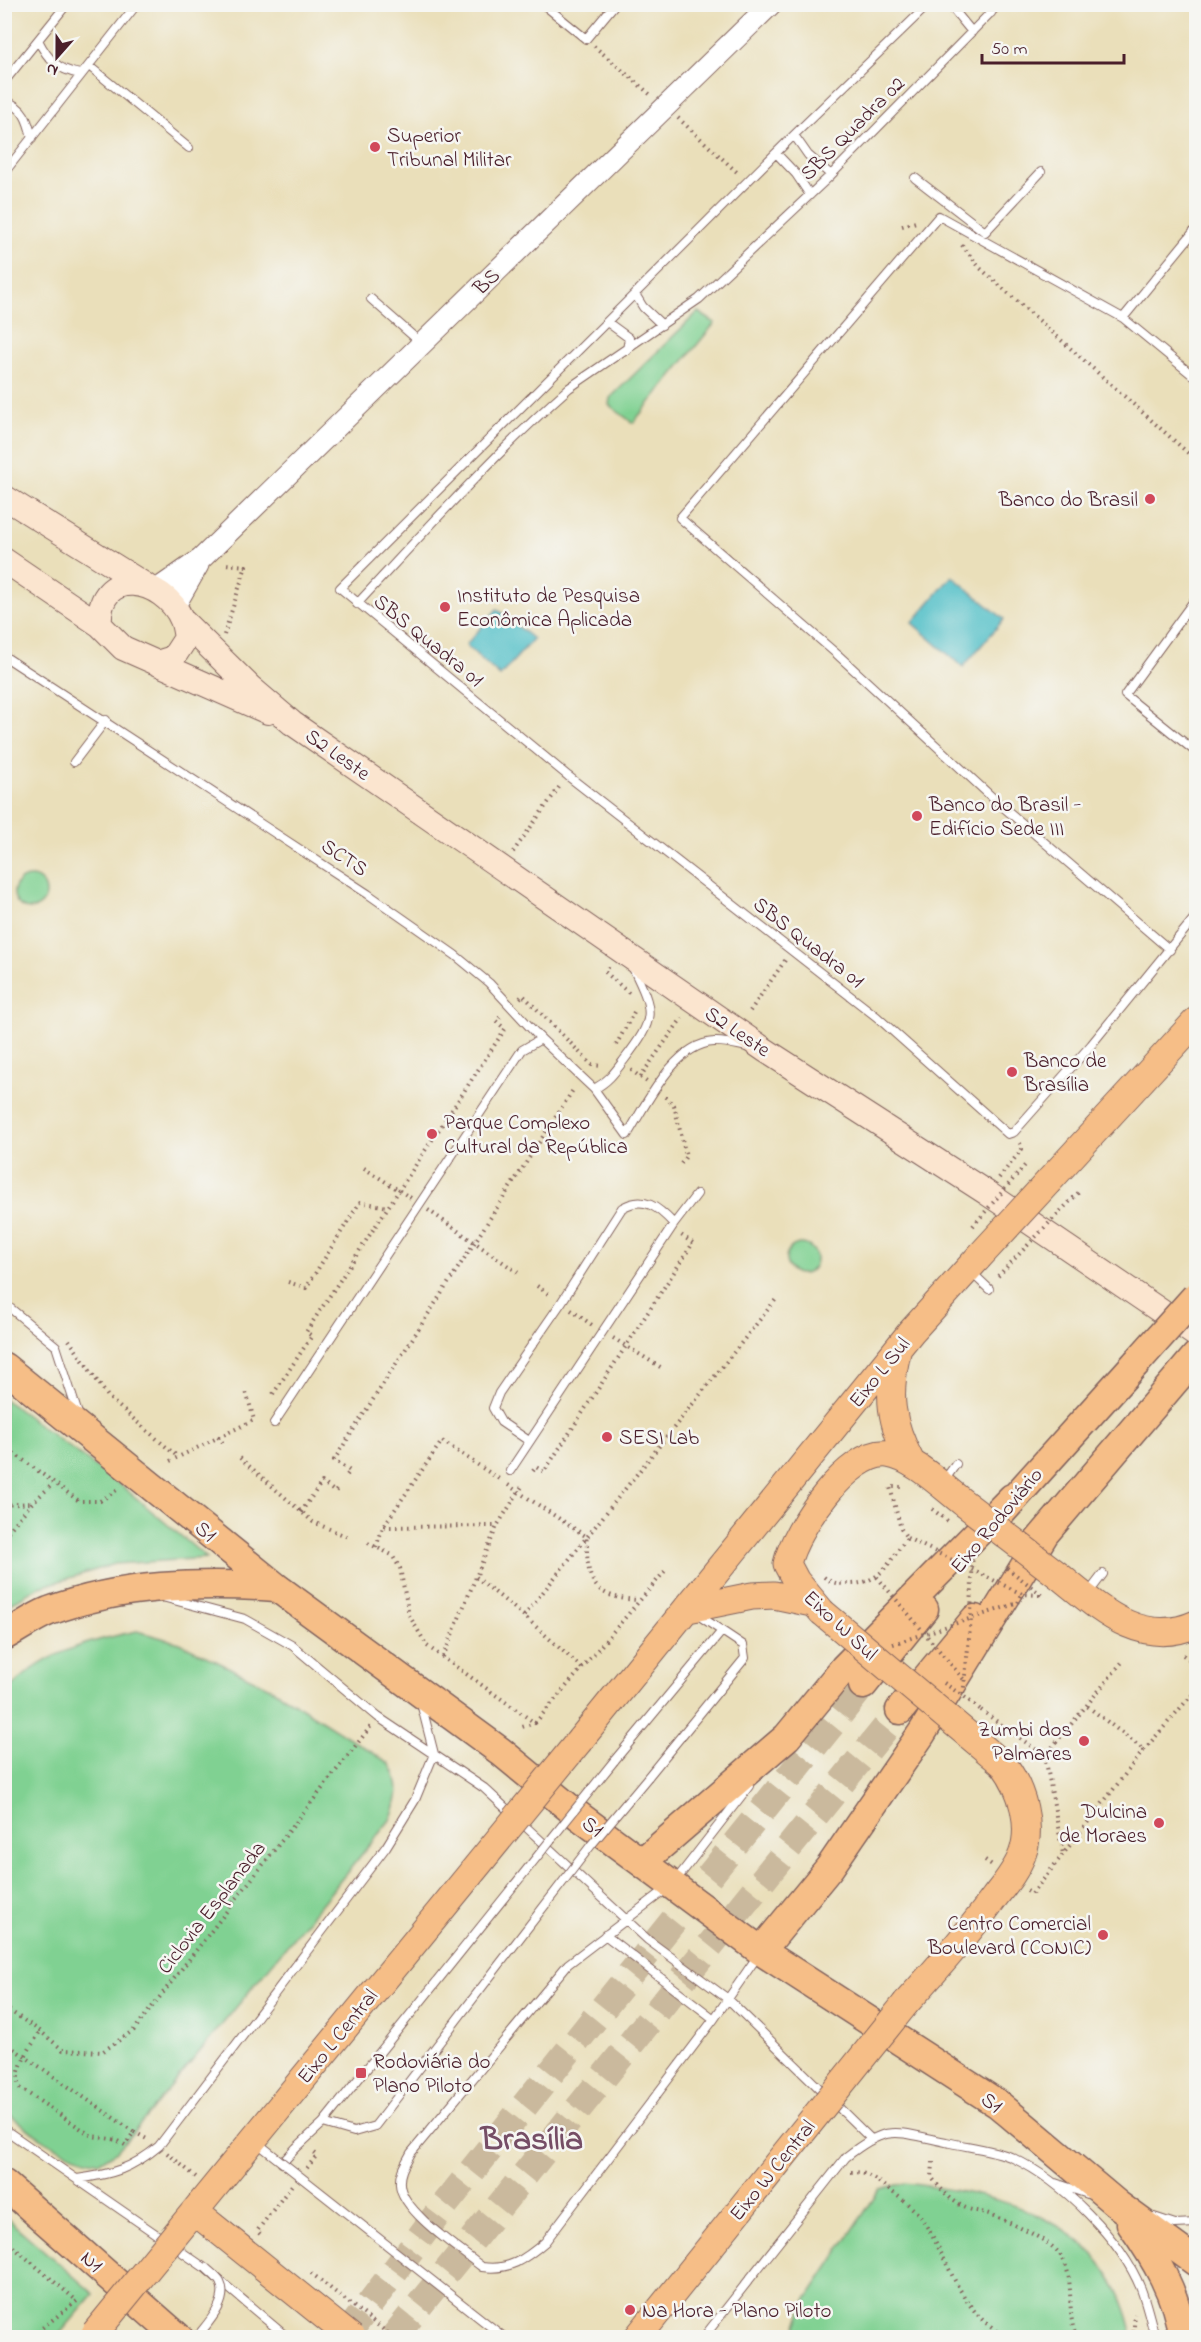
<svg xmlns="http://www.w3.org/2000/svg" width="1201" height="2342" viewBox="0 0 1201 2342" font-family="'Indie Flower',sans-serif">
<rect width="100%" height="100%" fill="#f6f6f2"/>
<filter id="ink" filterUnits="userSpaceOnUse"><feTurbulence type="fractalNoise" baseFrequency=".0167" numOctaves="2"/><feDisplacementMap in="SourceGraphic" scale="12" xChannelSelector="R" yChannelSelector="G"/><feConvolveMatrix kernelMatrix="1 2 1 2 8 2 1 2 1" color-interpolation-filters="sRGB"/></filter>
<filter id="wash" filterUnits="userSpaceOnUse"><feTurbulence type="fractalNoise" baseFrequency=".008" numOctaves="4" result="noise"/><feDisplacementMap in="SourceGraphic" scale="24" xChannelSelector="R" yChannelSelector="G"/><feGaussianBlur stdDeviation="1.35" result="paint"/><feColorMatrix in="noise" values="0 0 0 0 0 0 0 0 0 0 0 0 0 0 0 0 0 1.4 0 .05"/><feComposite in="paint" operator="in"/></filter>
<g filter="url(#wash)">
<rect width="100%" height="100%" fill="#eadfba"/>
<path fill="#80d192" stroke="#65785e" stroke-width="1.5" d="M698,312L715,323L633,423L609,405L610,398Z
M14 893a16 16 0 1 1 32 0a16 16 0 1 1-32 0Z
M786 1259a15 15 0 1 1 30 0a15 15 0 1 1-30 0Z
M4,1399L122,1486L207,1558L115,1564L37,1588L5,1607Z
M137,1631L180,1643L272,1689L389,1763C402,1783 399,1799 390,1820L142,2122L117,2151L100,2162C61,2156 35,2135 5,2111V1693C43,1653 84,1642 137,1631Z
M905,2183C1009,2196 1110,2220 1133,2337H793L805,2302L880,2189Z
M4,2216L94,2294L57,2337H5Z"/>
<path fill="#52c0c8" stroke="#4e707a" stroke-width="1.5" d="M952,576L1004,619L963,667L912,623Z
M497,609L533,639L500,676L466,645Z"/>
</g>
<g filter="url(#ink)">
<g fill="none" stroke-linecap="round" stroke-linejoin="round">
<path stroke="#cab99d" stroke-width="28" stroke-dasharray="28 14" stroke-linecap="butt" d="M344,2338L439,2212L863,1685
M393,2338L900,1710"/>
<defs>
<path id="service" d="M543,4L586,39L615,4
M929,4L794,135L340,588L568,776L877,1017L1008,1134L1014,1132L1091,1045L1196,916
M949,4L972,32
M979,4L991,13
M38,40C48,60 58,70 80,74
M89,66L189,148
M4,82L67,4
M4,100C24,107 28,120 32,138
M794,135L808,155L831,175
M776,153L796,174L810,195
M4,173L137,4
M915,178L985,232L1041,172
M635,294L643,307L662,325
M371,299L421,343
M1123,318L1196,229
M607,322L629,338L627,350
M1196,598L1125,695L1196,752
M357,604C426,530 493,455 569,388L699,299L831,175L999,4
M4,656L368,894L455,955L489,983L541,1039L594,1089L627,1135C646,1105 674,1044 714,1042C724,1041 737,1045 747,1047
M74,762L106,720
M1170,950L995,800L839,656L680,518L939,216L1123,318L1196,378
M594,1089C608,1082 615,1072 624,1060C656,1018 655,1013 632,966
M674,1224L697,1194
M970,1271L989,1289
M4,1303L56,1346L78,1414
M274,1423L522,1050L541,1039
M510,1471L674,1224C658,1207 644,1195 622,1208L561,1303L499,1393L493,1408L501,1422L529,1441
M943,1482L956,1464
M1087,1595L1103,1574
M166,1598L245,1619L293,1646L378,1717L484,1788L648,1940L728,1999L870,2138
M614,1761L722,1631
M648,1777L745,1658L743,1645L695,1613
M749,1786L673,1884L568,1964L411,2153C406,2163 399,2172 400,2184C401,2211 461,2250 482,2267C509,2271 525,2259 545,2242L714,2019L759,1954
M605,1935L714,2019
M4,2129L205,2268L288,2338
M282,2163L296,2148
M77,2179C113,2174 131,2169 159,2146L386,1847L415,1800L434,1754L421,1703
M1055,2183L1091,2195
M1154,2217L1175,2224L1196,2223
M703,2338L846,2157C889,2123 895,2132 946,2142C967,2147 993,2149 1013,2158C1062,2181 1121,2239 1141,2289C1147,2305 1151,2322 1155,2338"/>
<path id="tertiary" d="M155,591L201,559L771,4
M174,607L198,565"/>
<path id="secondary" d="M4,497L145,585
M4,560L100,625L123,648L268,712
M182,620L251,688L292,723L765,1050L987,1193L1196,1335
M100,625C96,565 164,577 182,620C184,625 185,632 186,638L173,658L157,663"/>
<path id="primary" d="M1049,1181L1196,1021
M897,1352C887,1396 890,1422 911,1462
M1058,1575C1099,1608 1141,1649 1196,1624
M688,1609L752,1596L774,1595L812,1603
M822,1612L796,1581L787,1564C794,1531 849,1449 888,1454C913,1457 945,1489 965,1504
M580,1740L911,1332L978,1258
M906,2003C937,1969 967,1935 994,1898C1004,1885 1016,1871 1022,1855C1033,1826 1022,1789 1004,1765"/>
<path id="trunk" d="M4,1367L276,1587L500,1751L579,1816L761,1951L998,2104L1118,2205L1196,2262
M1000,1514L1137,1362
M1034,1546L1196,1356
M4,1636C19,1628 34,1617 49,1611C122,1584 199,1582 276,1587
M863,1685L924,1609
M900,1710L975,1619
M642,1862L787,1737L844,1668L1012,1498
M761,1951L830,1867L922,1733L1045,1533
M4,2184L179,2338
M1131,2224C1155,2258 1177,2294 1183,2338"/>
</defs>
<use href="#service" stroke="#82625d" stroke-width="10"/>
<use href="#tertiary" stroke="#82625d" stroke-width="23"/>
<use href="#secondary" stroke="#82625d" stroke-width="26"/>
<use href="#primary" stroke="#82625d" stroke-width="29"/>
<use href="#trunk" stroke="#82625d" stroke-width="31"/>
<path stroke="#82625d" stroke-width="4" stroke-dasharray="1.5 4.5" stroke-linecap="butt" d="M594,46L652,96
M678,118L739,174
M902,226L916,222
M962,245L980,268L1196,460
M224,635L246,566L225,564
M513,852L560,786
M608,967L605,972L630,994
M520,998L523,995L592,1065L602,1066
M750,1011L786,959
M616,1045L634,1012
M631,1070L647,1082
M640,1077L682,1018
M665,1097L674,1105L686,1156L679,1167
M364,1168L411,1198
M999,1178L1022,1149L1020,1143
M428,1210L520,1274
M288,1282L306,1288L360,1202L388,1207
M537,1286L551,1296
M571,1310L592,1325
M613,1338L662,1368
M69,1340L109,1398L178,1457
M273,1394L312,1336L306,1332L505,1029L496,1021L502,1015
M218,1437L224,1444
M4,1446L79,1501H100L120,1488
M240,1458L313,1522L348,1537
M170,1461L254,1420L246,1391
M533,1471L536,1467L544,1472L693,1243L681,1235
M347,1475L350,1471L334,1460L573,1090
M508,1485L587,1537C586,1581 592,1598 639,1600
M4,1505L32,1503
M301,1512L322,1482L335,1492L339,1487
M384,1527L497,1526
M4,1536L32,1503L53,1484
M368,1543L392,1555L400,1568L409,1615L427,1646L535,1723L519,1728
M376,1547L383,1527L442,1441L499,1479
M476,1577L524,1616L583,1669
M824,1577C833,1584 839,1584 851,1584C882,1583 890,1560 907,1538L901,1529L890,1487H904
M524,1616L777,1298
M1183,1655L1196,1664
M443,1657L497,1526L523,1485
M981,1710L1045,1756L1123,1661
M535,1723L665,1571
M1144,1750L1196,1690
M1045,1756L1063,1854
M985,1860L992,1865
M1027,1891L1032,1894L1144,1750L1087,1706
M4,2007L40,2031L63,2050L102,2052L134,2030L371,1726
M4,2042L134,2132L125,2145L117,2140L92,2136L20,2088C11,2072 33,2045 40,2031
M134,2132L147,2139
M167,2153L196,2177
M933,2162L932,2178C941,2189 949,2199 962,2206C970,2211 980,2211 989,2214C1006,2221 1046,2238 1058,2252C1078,2276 1064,2311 1077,2338
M307,2168L317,2155L312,2151
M851,2172C866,2172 872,2177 884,2186C896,2195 913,2206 922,2219C950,2260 961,2318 1010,2338
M260,2234L257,2231L292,2185
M4,2239L77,2301L29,2338
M311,2273L394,2338
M1133,2338L1135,2314"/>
<use href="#service" stroke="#fff" stroke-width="8"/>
<use href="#tertiary" stroke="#fff" stroke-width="21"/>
<use href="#secondary" stroke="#fbe5cf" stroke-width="24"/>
<use href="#primary" stroke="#f6be87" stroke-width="27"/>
<use href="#trunk" stroke="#f6be87" stroke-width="28"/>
<defs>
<path id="service-bridge" d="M323,2123L354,2132L375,2126L592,1844L648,1777
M255,2141L505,2338
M296,2148L323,2123L614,1761
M196,2338C207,2324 230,2301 220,2282C217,2277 210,2272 206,2268"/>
<path id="primary-bridge" d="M978,1258L1049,1181
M965,1504L1058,1575
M822,1612L1004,1765
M194,2211L352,2338
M95,2333L580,1740
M637,2338L906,2003"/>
<path id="trunk-bridge" d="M1137,1362L1196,1296"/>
</defs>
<use href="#service-bridge" stroke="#82625d" stroke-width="10" stroke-linecap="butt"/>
<use href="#primary-bridge" stroke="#82625d" stroke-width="29" stroke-linecap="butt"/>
<use href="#trunk-bridge" stroke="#82625d" stroke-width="31" stroke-linecap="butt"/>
<path stroke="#82625d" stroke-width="4" stroke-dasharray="1.5 4.5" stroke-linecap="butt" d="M973,1226L1027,1163
M998,1276L1080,1191
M932,1509L949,1522
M907,1538L1022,1594L1040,1595
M976,1542L973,1540L971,1619L963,1696L981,1710
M1007,1568L1042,1595
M877,1577L965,1681
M893,1644L1018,1603L1022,1594
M944,1683L963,1696"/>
<use href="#service-bridge" stroke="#fff" stroke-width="8"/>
<use href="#primary-bridge" stroke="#f6be87" stroke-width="27"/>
<use href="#trunk-bridge" stroke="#f6be87" stroke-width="28"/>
</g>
</g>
<g fill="#d1495b" stroke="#f6f6f2" stroke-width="2">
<circle cx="375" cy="147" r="6"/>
<circle cx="1150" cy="499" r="6"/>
<circle cx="445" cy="607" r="6"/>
<circle cx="917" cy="816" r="6"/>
<circle cx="1012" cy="1072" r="6"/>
<circle cx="432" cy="1134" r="6"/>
<circle cx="607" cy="1437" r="6"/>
<circle cx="1084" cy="1741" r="6"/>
<circle cx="1159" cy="1823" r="6"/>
<circle cx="1103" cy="1935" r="6"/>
<rect x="355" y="2067" width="12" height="12" rx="3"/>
<circle cx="630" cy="2310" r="6"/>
</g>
<g text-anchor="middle" stroke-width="5" stroke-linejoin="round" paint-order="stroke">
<g font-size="21" fill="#4a1f2b" stroke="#f6f6f2">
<text transform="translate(852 128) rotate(-45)" y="7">SBS Quadra 02</text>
<text transform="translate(486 281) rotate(-44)" y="7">BS</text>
<text transform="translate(429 640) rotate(39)" y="7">SBS Quadra 01</text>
<text transform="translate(338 754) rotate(35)" y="7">S2 Leste</text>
<text transform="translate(345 857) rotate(33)" y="7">SCTS</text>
<text transform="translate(809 942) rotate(38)" y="7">SBS Quadra 01</text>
<text transform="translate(738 1031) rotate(34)" y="7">S2 Leste</text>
<text transform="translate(879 1372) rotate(-51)" y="7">Eixo L Sul</text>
<text transform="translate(996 1520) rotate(-50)" y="7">Eixo Rodoviário</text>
<text transform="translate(206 1531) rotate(39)" y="7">S1</text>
<text transform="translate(841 1625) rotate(43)" y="7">Eixo W Sul</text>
<text transform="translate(593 1826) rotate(35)" y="7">S1</text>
<text transform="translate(211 1907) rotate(-52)" y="7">Ciclovia Esplanada</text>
<text transform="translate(337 2036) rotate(-51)" y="7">Eixo L Central</text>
<text transform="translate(992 2102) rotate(35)" y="7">S1</text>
<text transform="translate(772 2170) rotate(-51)" y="7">Eixo W Central</text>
<text transform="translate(92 2261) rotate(41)" y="7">N1</text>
</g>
<g font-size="21" fill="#4a1f2b" stroke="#f6f6f2" text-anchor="start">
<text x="387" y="142">Superior<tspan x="387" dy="24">Tribunal Militar</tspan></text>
<text x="1138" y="506" text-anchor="end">Banco do Brasil</text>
<text x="457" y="602">Instituto de Pesquisa<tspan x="457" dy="24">Econômica Aplicada</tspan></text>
<text x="929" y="811">Banco do Brasil -<tspan x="929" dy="24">Edifício Sede III</tspan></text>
<text x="1024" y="1067">Banco de<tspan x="1024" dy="24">Brasília</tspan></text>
<text x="444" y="1129">Parque Complexo<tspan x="444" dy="24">Cultural da República</tspan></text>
<text x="619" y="1444">SESI Lab</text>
<text x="1072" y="1736" text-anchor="end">Zumbi dos<tspan x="1072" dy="24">Palmares</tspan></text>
<text x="1147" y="1818" text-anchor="end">Dulcina<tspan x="1147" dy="24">de Moraes</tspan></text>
<text x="1091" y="1930" text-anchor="end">Centro Comercial<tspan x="1091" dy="24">Boulevard (CONIC)</tspan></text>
<text x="373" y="2068">Rodoviária do<tspan x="373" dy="24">Plano Piloto</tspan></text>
<text x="642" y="2317">Na Hora - Plano Piloto</text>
</g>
<g font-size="33" font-weight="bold" fill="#764e66" stroke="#f6f6f2">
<text x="532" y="2149">Brasília</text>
</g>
</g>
<rect width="1201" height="2342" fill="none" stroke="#f6f6f2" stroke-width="24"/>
<g transform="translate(57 57) rotate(201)" stroke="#f6f6f2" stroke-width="4.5" paint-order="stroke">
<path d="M0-4.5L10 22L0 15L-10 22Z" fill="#4a1f2b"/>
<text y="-9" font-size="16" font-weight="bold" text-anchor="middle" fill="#4a1f2b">N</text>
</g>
<path d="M982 54v9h142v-9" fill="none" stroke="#4a1f2b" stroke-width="3"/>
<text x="991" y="54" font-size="18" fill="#4a1f2b" stroke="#f6f6f2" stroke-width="4.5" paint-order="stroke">50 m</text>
</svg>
